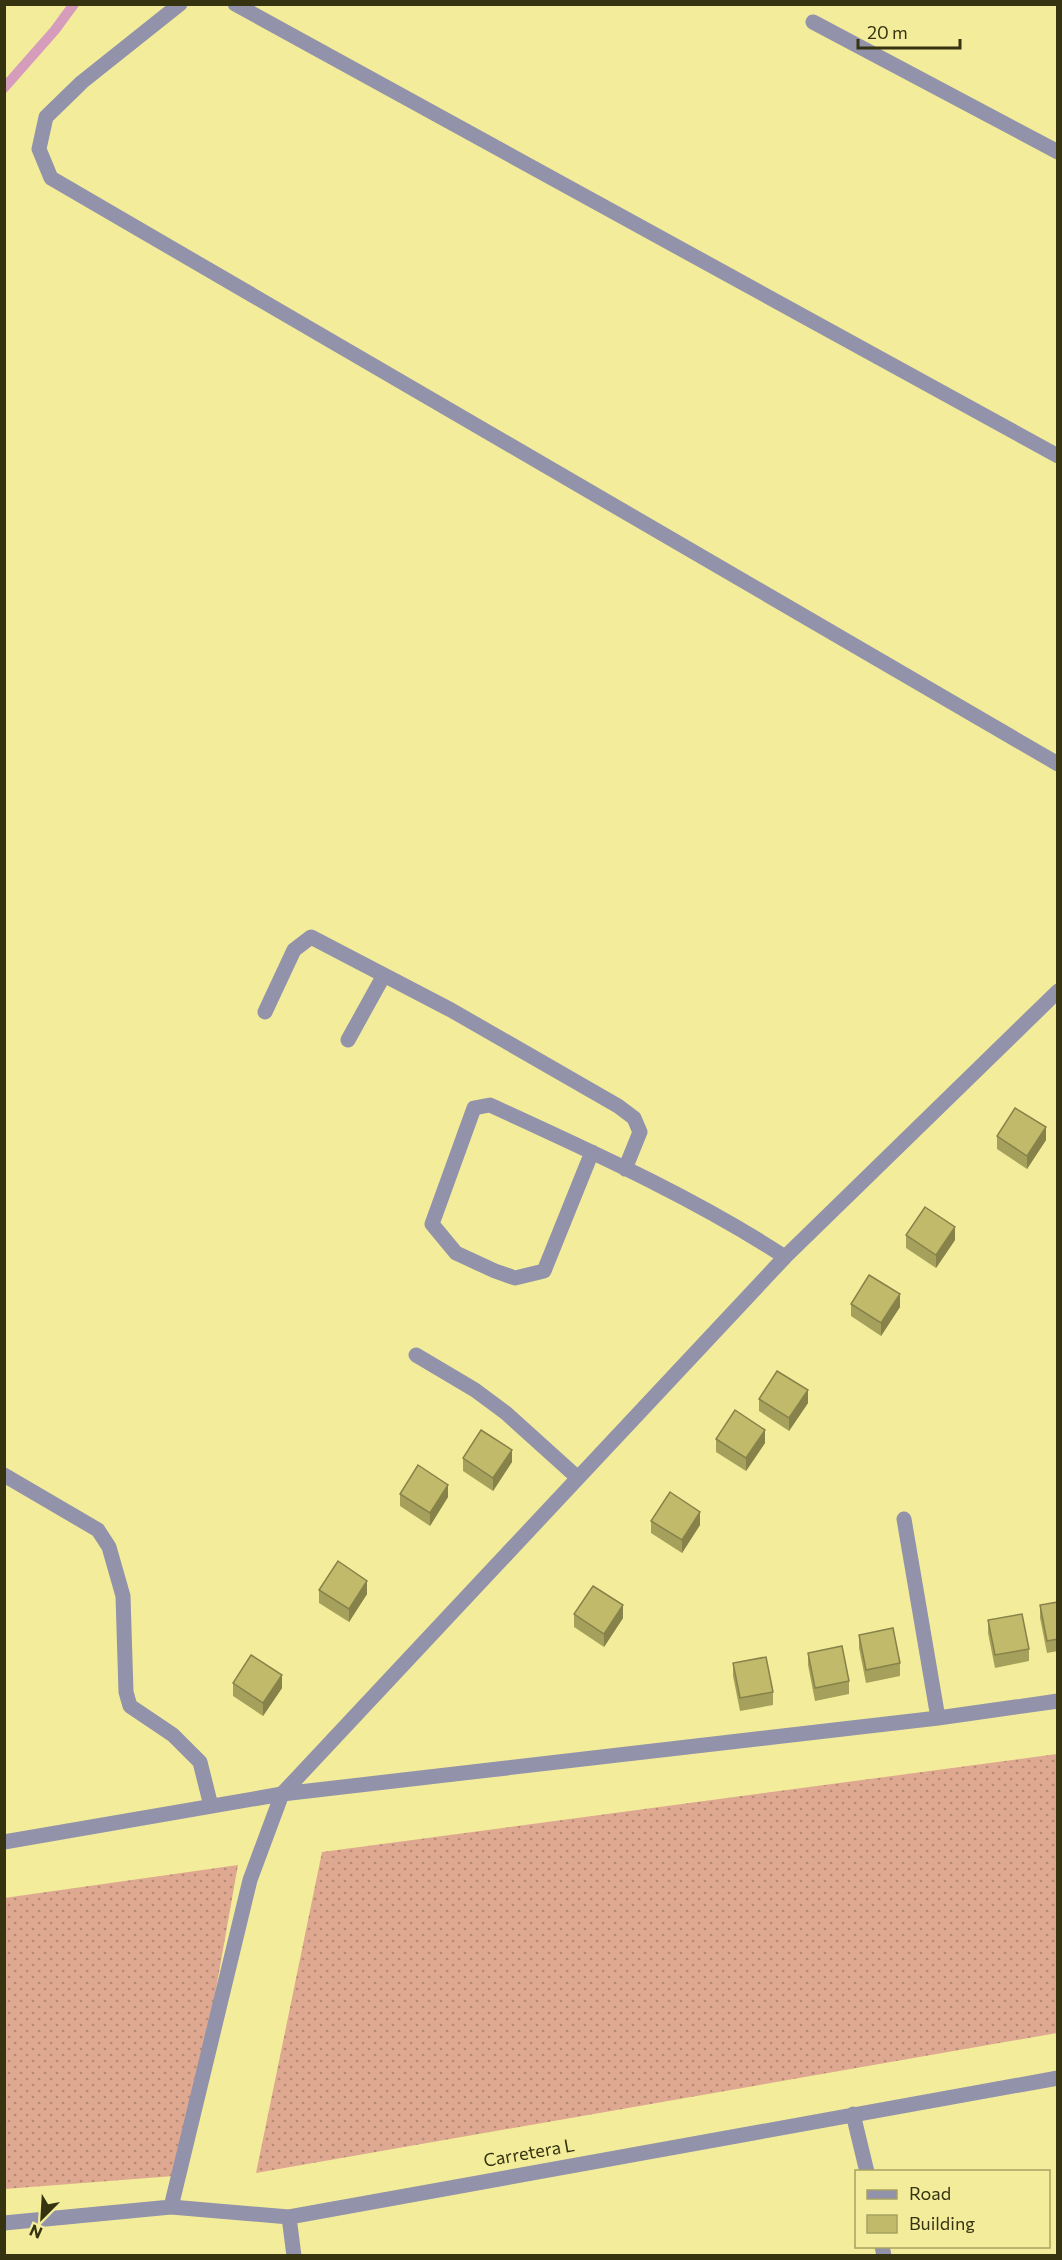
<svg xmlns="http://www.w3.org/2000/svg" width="1062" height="2260" viewBox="0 0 1062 2260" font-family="Commissioner,sans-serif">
<defs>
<pattern id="grass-dots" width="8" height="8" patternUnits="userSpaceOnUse" patternTransform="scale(1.5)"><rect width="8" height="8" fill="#dfa991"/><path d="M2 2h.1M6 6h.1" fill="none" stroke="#b68a75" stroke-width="1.8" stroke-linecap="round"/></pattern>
</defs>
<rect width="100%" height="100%" fill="#f3ed9b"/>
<path fill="url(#grass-dots)" d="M1057,1754V2033L256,2173L322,1852Z
M238,1865L204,2057L174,2176L5,2189L4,1898Z"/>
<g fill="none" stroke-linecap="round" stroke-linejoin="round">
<path stroke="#d59cbc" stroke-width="10" d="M4,88L55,30L74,4"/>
<path stroke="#9292ab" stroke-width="15" d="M180,4L82,82L46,117L39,149L51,178L1058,764
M235,4L1058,456
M813,22L1058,152
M265,1012L294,950L311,937L451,1010L618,1106L634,1118L640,1132L625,1169
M348,1040L384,975
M592,1152L544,1271L515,1278L495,1271L456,1253L432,1224L474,1108L490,1105C590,1151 693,1197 785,1257
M416,1355L475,1390L506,1413L578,1478
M4,1475L98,1530L109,1547L123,1596L126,1692L130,1706L173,1735L200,1762L211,1806
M904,1519L938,1718
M4,1842L282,1794L938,1718L1058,1701
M853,2114L867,2172
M171,2207L250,1880L282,1794L785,1257L1058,991
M289,2217L294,2256
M4,2223L171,2207L289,2217L1058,2078
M882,2246L884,2256"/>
</g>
<path fill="#a5a05b" d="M997,1136L1046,1140L1027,1169L997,1149Z
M906,1235L955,1240L936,1268L906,1248Z
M851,1304L900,1307L881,1336L851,1316Z
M759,1399L808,1403L789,1431L759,1411Z
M716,1439L765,1443L746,1471L716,1452Z
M463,1458L512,1462L493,1491L463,1471Z
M400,1494L448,1497L430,1526L400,1506Z
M651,1521L700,1525L682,1553L651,1533Z
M319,1590L367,1594L349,1622L319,1603Z
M1058,1602V1651L1047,1653L1040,1618V1605Z
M574,1614L623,1618L604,1647L574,1627Z
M988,1620L1029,1649V1661L995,1668L988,1633Z
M859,1635L900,1663V1676L866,1683L859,1648Z
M808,1653L849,1681V1694L815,1701L808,1665Z
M733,1663L773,1692V1705L740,1711L733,1676Z
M233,1683L282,1688L263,1716L233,1696Z"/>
<path fill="#86824a" d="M1046,1127V1140L1027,1169V1156Z
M955,1227V1240L936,1268V1255Z
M900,1294V1307L881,1336V1323Z
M808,1390V1403L789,1431V1418Z
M765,1430V1443L746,1471V1458Z
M512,1450V1462L493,1491V1478Z
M448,1485V1497L430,1526V1513Z
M700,1512V1525L682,1553V1540Z
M367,1581V1594L349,1622V1609Z
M623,1605V1618L604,1647V1634Z
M282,1675V1688L263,1716V1703Z"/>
<path fill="#c0ba6a" stroke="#86824a" stroke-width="1.5" d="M1015,1108L1046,1127L1027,1156L997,1136Z
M925,1207L955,1227L936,1255L906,1235Z
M869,1275L900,1294L881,1323L851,1304Z
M777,1371L808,1390L789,1418L759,1399Z
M735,1410L765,1430L746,1458L716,1439Z
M481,1430L512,1450L493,1478L463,1458Z
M418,1465L448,1485L430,1513L400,1494Z
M670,1492L700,1512L682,1540L651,1521Z
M338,1561L367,1581L349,1609L319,1590Z
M593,1586L623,1605L604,1634L574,1614Z
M1058,1602V1639L1047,1641L1040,1605Z
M1022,1614L1029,1649L995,1655L988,1620Z
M893,1628L900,1663L866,1670L859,1635Z
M842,1646L849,1681L815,1688L808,1653Z
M251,1655L282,1675L263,1703L233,1683Z
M766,1657L773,1692L740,1698L733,1663Z"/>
<g text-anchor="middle" stroke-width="6" stroke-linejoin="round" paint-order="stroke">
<g font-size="18" fill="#353310" stroke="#f3ed9b">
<text transform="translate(529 2153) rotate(-10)" y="6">Carretera L</text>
</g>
</g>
<rect width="1062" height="2260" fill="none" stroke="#353310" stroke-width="12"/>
<rect x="855" y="2170" width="195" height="78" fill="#f3ed9b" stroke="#a7a363" stroke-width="1.5"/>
<rect x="867" y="2190" width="30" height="9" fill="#9292ab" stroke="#a7a363" stroke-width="1.5"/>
<text x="909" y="2200" font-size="18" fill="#353310">Road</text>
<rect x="867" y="2215" width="30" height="18" fill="#c0ba6a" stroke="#a7a363" stroke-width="1.5"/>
<text x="909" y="2230" font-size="18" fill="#353310">Building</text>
<g transform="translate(42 2218) rotate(204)" stroke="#f3ed9b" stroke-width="4.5" paint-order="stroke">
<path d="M0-4.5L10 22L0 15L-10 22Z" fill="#353310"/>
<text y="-9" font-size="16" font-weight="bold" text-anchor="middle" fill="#353310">N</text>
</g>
<path d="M858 39v9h102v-9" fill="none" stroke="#353310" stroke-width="3"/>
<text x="867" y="39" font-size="18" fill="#353310" stroke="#f3ed9b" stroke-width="4.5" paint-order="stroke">20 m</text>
</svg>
